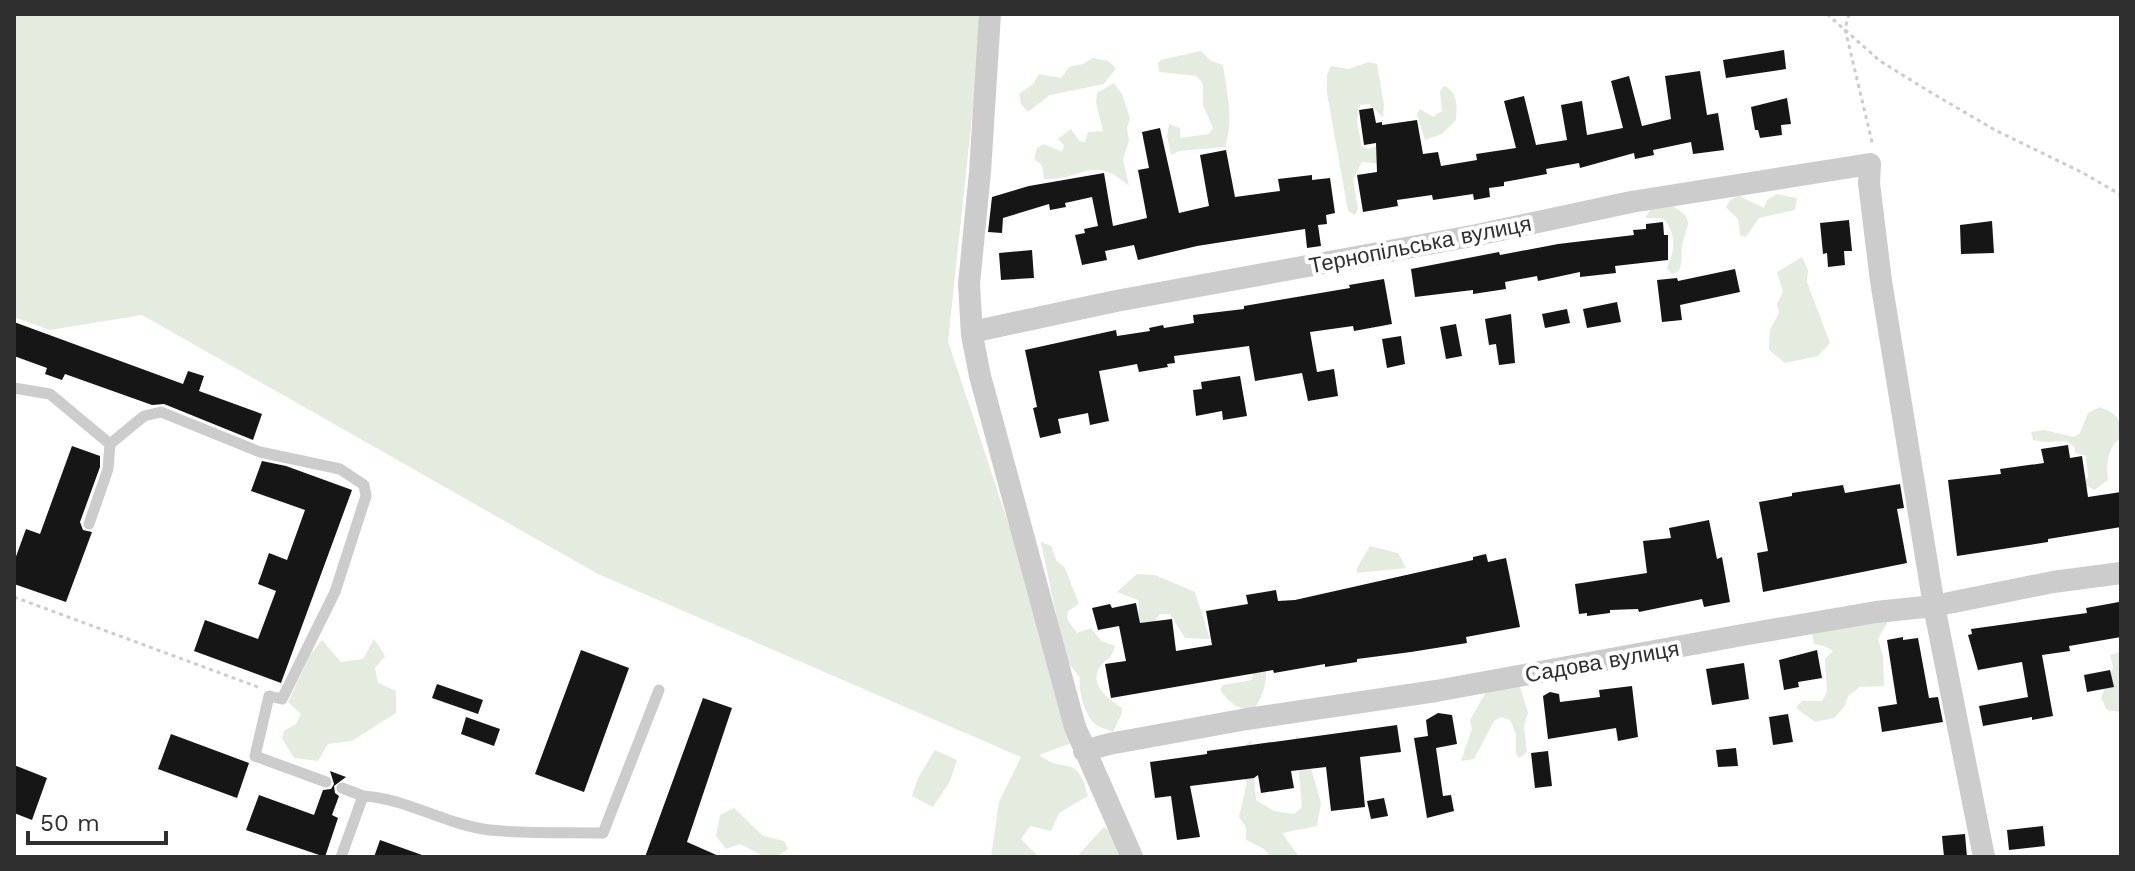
<svg xmlns="http://www.w3.org/2000/svg" width="2135" height="871" viewBox="0 0 2135 871" font-family="'Work Sans',sans-serif">
<rect width="100%" height="100%" fill="#fff"/>
<path fill="#e4ebdf" d="M14,14H983L948,341L1080,740L1039,755C1067,776 1076,751 1088,796L1059,813L1051,831L1030,826L1021,839L1039,857H991L999,802L1021,757L598,574L142,315L50,330L14,317Z
M1201,51L1211,61L1223,65C1227,93 1234,120 1225,147L1179,151L1171,155L1167,136L1169,124L1180,128V138L1209,134L1213,128L1203,105V83L1196,76L1159,72L1158,63L1161,60Z
M1093,58L1108,61L1116,68L1104,84L1050,95L1028,112L1021,104L1019,94L1033,84L1039,74L1061,78L1069,67L1083,64Z
M1369,62L1377,64L1384,105L1383,117L1369,104L1359,105L1357,122L1362,147L1368,149L1376,146L1390,151L1382,164L1362,162L1353,179L1358,209L1355,215L1348,211L1327,93V75L1331,66L1348,69Z
M1114,83L1122,94L1130,118L1127,128L1129,140L1123,160L1129,186C1092,153 1083,181 1044,179L1042,165L1034,159L1037,148L1044,144L1062,152L1064,145L1058,139L1071,129L1079,141L1085,142L1088,132L1103,131L1096,102L1097,93Z
M1444,86C1458,91 1457,107 1456,120L1442,134L1425,140L1417,114L1420,109L1433,117L1442,111L1440,91Z
M1777,194L1797,198L1795,210L1759,218L1746,237L1740,235L1738,219L1726,207L1730,200L1739,196L1764,208L1767,200Z
M1673,206C1696,221 1687,223 1682,245C1681,254 1683,260 1679,271L1672,274L1667,268C1675,251 1677,234 1663,218H1645L1650,210Z
M1802,257L1808,270L1807,282L1830,343L1818,356L1785,363L1769,350L1770,330L1779,313L1777,304L1783,292L1777,272Z
M2100,407C2118,415 2121,418 2121,437C2107,450 2106,462 2108,480L2094,490L2083,483L2088,477L2086,456L2075,453V448L2067,441L2044,442L2033,440L2031,432L2044,430L2074,437L2080,433L2088,413Z
M1041,542L1051,546L1056,560L1065,568L1079,604L1068,611L1067,619L1077,633L1091,628L1101,641L1115,646C1111,660 1108,657 1100,667C1088,684 1109,700 1122,708V713L1113,732C1107,728 1100,729 1094,723C1085,714 1078,691 1080,678L1061,653L1055,633L1056,614Z
M1370,546L1398,553L1406,568L1357,573V568Z
M1137,574L1155,575L1195,592L1210,639L1185,638L1170,614H1160L1153,624L1140,627L1138,600L1117,592Z
M1890,618L1878,639L1883,656L1884,686L1860,687L1848,696L1844,707L1834,718L1815,722L1796,708L1802,701H1822L1827,692L1825,659L1833,651L1824,646L1814,644L1812,632Z
M374,639L385,656L375,668L378,683L396,691V713L352,741L328,744L318,761L294,758L282,738L284,731L296,724L301,714L288,702L310,655L322,640L341,662L363,659Z
M2121,652V712L2107,710L2101,698L2113,667L2110,655Z
M1265,663C1268,680 1264,695 1254,709C1238,711 1229,702 1220,690L1223,685L1252,680L1254,669Z
M1519,684L1528,713L1524,726L1527,752L1519,758L1516,754V734L1510,720L1501,717L1494,721L1474,759L1461,761L1472,729L1470,720L1486,692Z
M1296,736L1303,741L1321,803L1317,826L1282,833L1299,857H1271L1264,849L1246,840V827L1239,817L1247,782L1239,774L1241,750L1251,740L1256,800L1274,811L1294,814L1302,807Z
M935,750L957,760L950,781L933,807L912,796L918,778Z
M734,808L763,836L784,841L788,849C768,865 760,853 740,844L726,849L716,836L720,815Z
M1104,827L1116,836L1122,857H1081L1079,854Z"/>
<path fill="#161616" d="M1784,50L1786,69L1726,78L1723,60Z
M1700,71L1707,115L1718,113L1724,150L1693,154L1691,142L1653,150L1654,155L1635,159L1634,153L1580,168L1579,163L1546,169L1547,174L1504,182V186L1489,188L1490,197L1474,200L1473,194L1433,200L1432,195L1397,200L1398,206L1363,212L1357,175L1377,172L1376,143L1364,145L1359,110L1373,108L1376,123L1382,122V125L1417,120L1423,154L1438,152L1441,166L1477,160L1476,154L1516,148L1504,101L1524,96L1536,145L1567,140L1561,105L1582,101L1587,135L1623,128L1611,81L1629,76L1642,126L1671,119L1665,76Z
M1787,98L1791,124L1781,125L1782,135L1760,138L1758,130H1755L1751,107Z
M1160,128L1179,213L1209,206L1200,155L1226,150L1235,197L1280,191L1278,179L1312,175V180L1330,178L1335,213L1326,215L1327,224L1318,225L1321,246L1307,248L1305,229L1197,246L1138,260L1134,245L1105,251L1107,260L1082,265L1075,235L1085,233L1084,229L1098,226L1092,197L1065,203L1066,207L1050,210L1049,204L1003,218L1002,233L988,232L992,197L1029,186L1104,173L1113,226L1147,218L1138,170L1149,168L1142,132Z
M1849,220L1852,251H1844L1845,265L1828,267L1827,253L1823,254L1820,223Z
M1992,221L1994,253L1961,254L1960,225Z
M1663,222L1664,235H1668V260L1615,266L1616,273L1580,277V272L1538,281L1537,276L1505,282L1506,289L1473,294V290L1415,297L1411,269L1499,252L1500,255L1558,244L1634,235L1633,230L1646,229V224Z
M1032,250L1034,278L1001,280L999,253Z
M1735,269L1740,292L1680,305L1682,320L1662,322L1657,280L1677,278L1678,281Z
M1384,279L1392,324L1354,331L1353,326L1310,332L1317,372L1334,369L1338,396L1308,401L1302,373L1255,381L1249,346L1174,356L1175,363L1167,364L1168,367L1139,372L1137,364L1099,371L1109,421L1090,425L1088,413L1058,419L1061,433L1040,438L1033,408L1037,407L1025,350L1116,330L1117,336L1150,331L1149,328L1163,325L1164,328L1194,323L1193,315L1244,309V306L1350,288L1349,285Z
M1617,302L1621,322L1587,328L1583,309Z
M1567,309L1570,323L1545,328L1542,314Z
M1511,314L1515,363L1499,365L1496,344L1489,345L1485,319Z
M14,322L183,384L188,371L204,376L199,391L262,414L253,440L164,404L152,405L65,374L62,380L45,374L47,368L14,356Z
M1456,324L1462,356L1446,359L1440,327Z
M1401,336L1405,364L1387,368L1382,339Z
M1240,376L1247,416L1223,420L1222,411L1196,416L1193,390L1202,389L1201,382Z
M2068,445L2070,458L2082,456L2088,497L2121,492V527L2048,539V542L1957,556L1948,480L2001,474L2000,469L2044,463L2041,449Z
M72,446L100,456V467L80,522L83,530L92,532L66,602L14,584V562L26,529L40,534Z
M262,461L286,466L352,490L281,683L194,651L205,620L258,639L276,591L258,584L269,553L287,560L305,510L251,491Z
M1900,484L1904,508L1897,509L1907,563L1763,592L1757,553L1768,551L1759,502L1792,496V493L1843,485L1845,493Z
M1709,520L1717,559L1722,557L1730,602L1704,607L1702,599L1639,612L1638,609L1610,610V613L1587,616V613L1579,614L1575,584L1647,573L1643,541L1671,538L1669,528Z
M1486,554L1488,562L1506,558L1520,627L1466,637L1467,643L1411,652L1357,659V662L1325,667V664L1274,673L1273,670L1111,698L1105,664L1126,661L1119,626L1098,630L1092,608L1110,604L1112,608L1136,603L1140,623L1172,619L1176,651L1212,645L1206,611L1248,604L1246,595L1276,590L1278,601L1295,600L1473,560V557Z
M2119,602L2121,637L2069,646L2070,651L2042,655L2053,716L2032,720V717L1983,726L1979,706L2028,697L2022,662L1978,670L1968,635L1972,634L1971,629L2087,613L2086,608Z
M1903,637V640L1918,638L1929,698L1938,697L1943,722L1882,732L1878,707L1897,704L1887,640Z
M581,650L629,668L584,792L535,774Z
M1817,650L1822,678L1798,682L1799,687L1784,690L1779,660Z
M1744,663L1749,699L1712,705L1706,669Z
M2110,670L2114,687L2087,692L2084,675Z
M437,684L483,700L478,714L432,698Z
M1632,686L1638,737L1618,741L1616,728L1548,739L1543,696L1550,692L1559,694L1560,702L1600,697L1599,690Z
M703,698L732,708L687,842L721,857H645Z
M1438,713L1452,715L1457,744L1436,748L1443,796L1451,795L1454,811L1427,818L1414,738L1428,736L1426,720Z
M1788,714L1793,742L1773,745L1769,717Z
M466,717L500,729L494,746L461,734Z
M1397,725L1401,752L1360,757L1365,807L1331,811L1326,767L1291,771L1294,788L1261,793L1258,775L1254,778L1190,786L1200,837L1177,840L1171,796L1155,798L1150,762L1207,754V751Z
M171,734L249,763L237,798L158,769Z
M1736,748L1738,766L1718,767L1716,750Z
M1548,751L1552,786L1535,788L1531,753Z
M14,765L47,778L32,820L14,813Z
M330,771L346,777L334,786L335,793L339,796L332,815L338,818L325,857L246,830L259,795L314,815L323,790L331,789L334,784Z
M1384,798L1388,816L1371,819L1367,801Z
M2043,826L2045,846L2009,850L2007,830Z
M1965,834L1967,857H1944L1942,836Z
M380,840L422,855V857H374Z"/>
<g fill="none" stroke-linecap="round" stroke-linejoin="round">
<path stroke="#ccc" stroke-width="3" stroke-dasharray="4 4" stroke-linecap="butt" d="M1827,14L1880,61L1930,92L1995,130L2083,173L2121,195
M1849,14L1845,29L1873,146
M14,597L258,687"/>
<path stroke="#ccc" stroke-width="11" d="M14,388L50,394L110,444L144,416L161,412L260,452L340,469L364,485L366,496L335,592L282,699L269,696L255,756L326,782
M89,524L108,469L110,444
M342,788L363,796
M341,857L363,796C406,798 446,825 490,830C527,834 566,832 603,833L659,690"/>
<path stroke="#ccc" stroke-width="22" d="M990,14L980,172L969,284L972,335L980,376L1075,727L1132,857
M972,332L1116,301L1477,235L1631,202L1870,164L1869,183L1881,281L1934,606L1984,857
M1084,751L1109,744L1247,719L1436,691L1748,634L1876,612L1934,606L2053,582L2121,573"/>
</g>
<g text-anchor="middle" stroke-width="8" stroke-linejoin="round" paint-order="stroke">
<g font-size="22" fill="#2f2f2f" stroke="#fff">
<text transform="translate(1420 244) rotate(-11)" y="8">Тернопільська вулиця</text>
<text transform="translate(1602 661) rotate(-10)" y="8">Садова вулиця</text>
</g>
</g>
<rect width="2135" height="871" fill="none" stroke="#2f2f2f" stroke-width="32"/>
<path d="M28 831v12h138v-12" fill="none" stroke="#2f2f2f" stroke-width="4"/>
<text x="40" y="831" font-size="24" fill="#2f2f2f" stroke="#ffffff" stroke-width="6" paint-order="stroke">50 m</text>
</svg>
